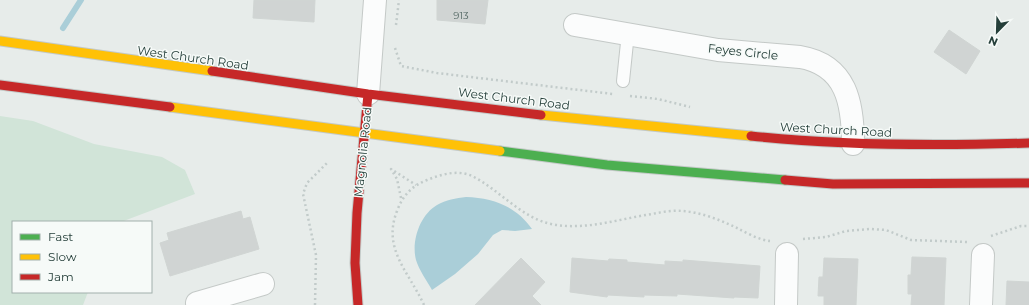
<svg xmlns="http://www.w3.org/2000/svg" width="1029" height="305" viewBox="0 0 1029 305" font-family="Montserrat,sans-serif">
<rect width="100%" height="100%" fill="#e7ecea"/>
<path fill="#d1e4d8" d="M0,116L33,121L94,144L162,157L185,170L195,194L121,222H13V292H88L83,305H0Z"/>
<path fill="#aaced8" d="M466,197C493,198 516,206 532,229L515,231L502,230L493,235L478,254L455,274L432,290C427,281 419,270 416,260C411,241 420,215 437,205C446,200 456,198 466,197Z"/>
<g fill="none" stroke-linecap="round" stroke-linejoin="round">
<path stroke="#aaced8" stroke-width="6" d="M63,28L81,0"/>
</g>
<path fill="#d0d4d3" stroke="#d0d5d3" d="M254,0H315L314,22L253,18Z
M437,0H488L485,24L437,20Z
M949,30L980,51L966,74L934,52Z
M241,211L243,219L250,217L259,249L170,276L160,243L169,240L167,233Z
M912,257L946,258L944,305H911L912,294H908V275H911Z
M521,258L545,282L532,296L541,305H475Z
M572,258L608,261L609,259L627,260V262L665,265V261L683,262V260L760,266L758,298L734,297V298L677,294V296L644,295V297L608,295L607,297L570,292Z
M824,258L858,259L856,305H824V296H818L819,277H823Z
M1007,281L1029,282V305H1006Z"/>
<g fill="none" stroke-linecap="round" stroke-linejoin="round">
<defs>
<path id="lane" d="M623,81L628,33"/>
<path id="street" d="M575,25L718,50L800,57C847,65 853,104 853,144
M368,94L375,0
M198,305L197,303L263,284
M786,305L787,254
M981,305L983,255"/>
<path id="fast" d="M500,151L607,165L785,180"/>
<path id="slow" d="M0,41L212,71
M170,107L500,151
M541,115L751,136"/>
<path id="jam" d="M212,71L368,94L541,115
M0,85L170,107
M751,136C844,146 936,146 1029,143
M785,180L833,184L1029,183
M358,305L355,263L357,213L368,94"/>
</defs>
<use href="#lane" stroke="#c4c9c7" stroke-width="14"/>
<use href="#street" stroke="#c4c9c7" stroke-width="24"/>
<use href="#fast" stroke="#c3c9c7" stroke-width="11"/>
<use href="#slow" stroke="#c3c9c7" stroke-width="11"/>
<use href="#jam" stroke="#c3c9c7" stroke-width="11"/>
<path stroke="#c2cbca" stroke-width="2.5" stroke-dasharray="2 3" stroke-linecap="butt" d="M396,25L399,0
M395,48L401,66L437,73L613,94
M630,96L658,99L690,107
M401,198L397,179L391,169L416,185
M991,236L1021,226H1029
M803,239L826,237L846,231L870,229L886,230L911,240L967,242
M315,305L316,255L303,194L307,183L327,163
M424,305C409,272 382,249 397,211C403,195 412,186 427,180C442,174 459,169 474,177C499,190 522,218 551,224C585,231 618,219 652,214C662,212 673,210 682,211C701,212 720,220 737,228C747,233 759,240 770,241"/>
<use href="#lane" stroke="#fbfcfc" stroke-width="12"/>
<use href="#street" stroke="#fbfcfc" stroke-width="22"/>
<use href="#fast" stroke="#4caf50" stroke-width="9"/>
<use href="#slow" stroke="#ffc107" stroke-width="9"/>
<use href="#jam" stroke="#c62828" stroke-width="9"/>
</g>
<g text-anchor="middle" stroke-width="3" stroke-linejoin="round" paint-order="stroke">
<g font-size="10" fill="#506561">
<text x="461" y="19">913</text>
</g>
<g font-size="12" fill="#253f3a" stroke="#f6faf8">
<text transform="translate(743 52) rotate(6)" y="4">Feyes Circle</text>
<text transform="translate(193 58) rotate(8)" y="4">West Church Road</text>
<text transform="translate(514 99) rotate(7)" y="4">West Church Road</text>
<text transform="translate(836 130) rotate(3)" y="4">West Church Road</text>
<text transform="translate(363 152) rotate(-84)" y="4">Magnolia Road</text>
</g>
</g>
<rect x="12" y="221" width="140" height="72" fill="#f6faf8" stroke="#a2afac"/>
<rect x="20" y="234" width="20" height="6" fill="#4caf50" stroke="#a2afac"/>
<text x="48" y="241" font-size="12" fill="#253f3a">Fast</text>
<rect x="20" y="254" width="20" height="6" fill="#ffc107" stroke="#a2afac"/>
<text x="48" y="261" font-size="12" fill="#253f3a">Slow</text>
<rect x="20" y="274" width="20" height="6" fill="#c62828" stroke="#a2afac"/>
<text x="48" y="281" font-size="12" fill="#253f3a">Jam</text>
<g transform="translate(997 32) rotate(203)" stroke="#f6faf8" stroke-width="3" paint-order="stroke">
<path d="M0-3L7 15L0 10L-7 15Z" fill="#253f3a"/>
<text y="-6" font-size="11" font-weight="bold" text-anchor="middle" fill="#253f3a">N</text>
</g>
</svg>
